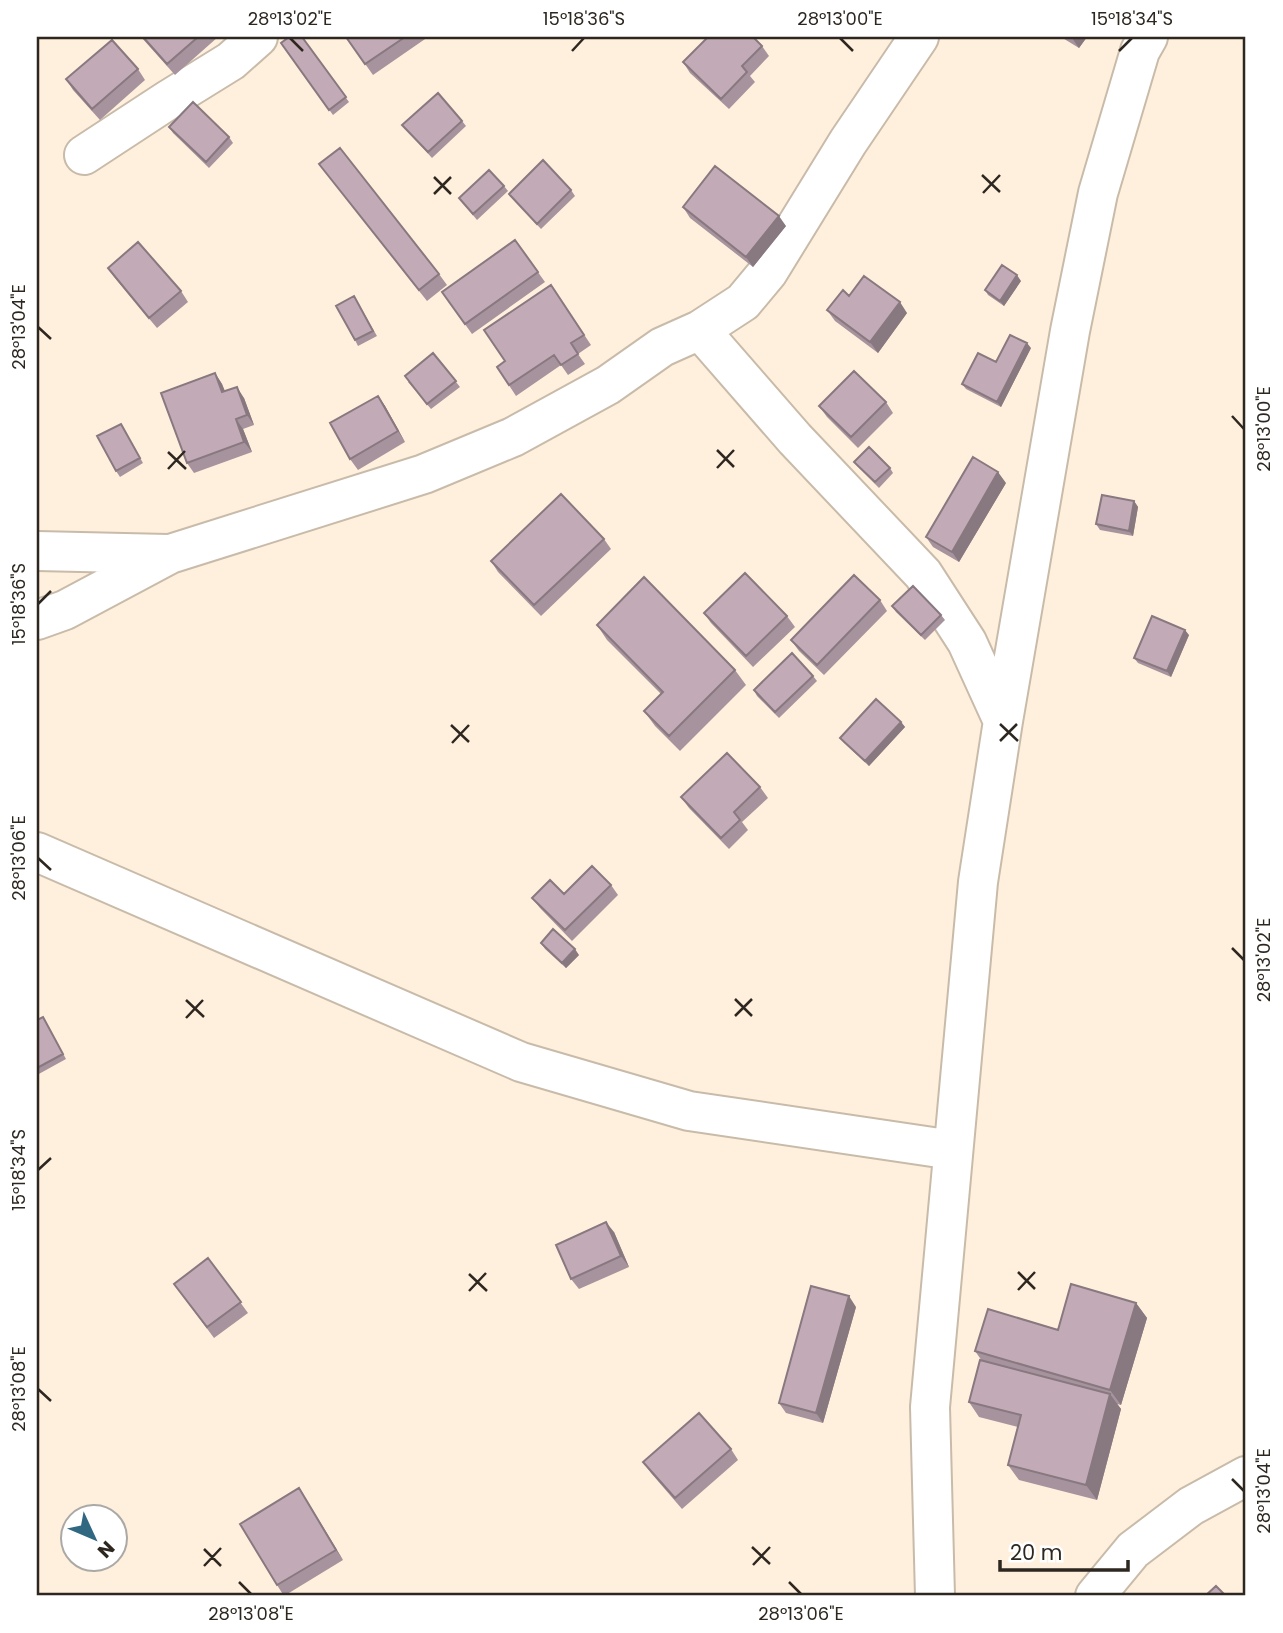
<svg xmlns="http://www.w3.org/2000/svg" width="1283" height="1633" viewBox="0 0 1283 1633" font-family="Poppins,sans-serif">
<rect width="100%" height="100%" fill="#fff0de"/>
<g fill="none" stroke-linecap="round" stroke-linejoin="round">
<defs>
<path id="minor" d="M84,155L168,100L231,61L258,37
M700,330L795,439L923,574L967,642L1003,721
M37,551L168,554
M37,620L65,610L170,554L424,474L513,437L608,385L662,347L700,330L743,302L768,272L848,142L919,37
M37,852L521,1062L689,1111L953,1150
M935,1596L930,1407L978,882L1003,721L1070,331L1098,193L1140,51L1148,37
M1095,1596L1133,1550L1191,1506L1246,1476"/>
</defs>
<use href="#minor" stroke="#c9bba9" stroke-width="42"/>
<use href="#minor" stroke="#fff" stroke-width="38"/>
</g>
<path fill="#a7939d" d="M141,37H218L175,75Z
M302,37L349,102L333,115L281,43Z
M346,37H428L373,75Z
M1061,37H1087L1079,48Z
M762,46L769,56L750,76L755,82L729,109L690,73L683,62Z
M138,69L145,80L100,120L73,90L66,79Z
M462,121L466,126L432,158L402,125Z
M169,127L229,137L233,143L209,168L173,133Z
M319,164L439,274L447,285L427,301Z
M504,186L508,191L477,220L459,198Z
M571,190L575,196L541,229L513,199L509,194Z
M683,207L786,226L753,267L690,218Z
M515,240L545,282L472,334L442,292Z
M108,268L181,291L188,302L157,328L115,278Z
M1021,281L1004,306L988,295L985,290Z
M551,285L591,345L578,354L585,364L568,375L561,365L516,396L497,367L505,361Z
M849,296L907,313L878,353L835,321L827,310Z
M357,301L377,336L358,346L355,340Z
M1031,348L1001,407L966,389L962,384L996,362Z
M433,353L460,387L431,409L408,382Z
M215,373L222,384L225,391L244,398L254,425L243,429L252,452L194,473L187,463Z
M378,396L385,406L405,442L358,470L350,459Z
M886,402L893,413L858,448L827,417L819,406Z
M121,424L143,463L120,477L116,471Z
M854,462L890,468L893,473L879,488L858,467Z
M1006,483L959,562L933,547L926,537Z
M1134,501L1138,507L1133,536L1100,530L1096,524Z
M604,539L611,549L541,616L498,572L491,561Z
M880,600L887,611L824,675L799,651L791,640Z
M892,606L941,615L945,620L925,640L896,612Z
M704,613L787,616L795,627L753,667L711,623Z
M597,625L735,670L746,685L680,751L655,726L644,711L661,694L607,640Z
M1189,635L1171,677L1138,663L1134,658Z
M813,676L817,681L779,718L757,696L754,690Z
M901,722L905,727L869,766L844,743L840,738Z
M760,787L768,798L742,822L748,830L729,849L689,808L681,797Z
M611,885L618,895L572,941L540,908L532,898L564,894Z
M541,943L579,955L566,968L545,949Z
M37,1020L46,1022L66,1059L37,1075Z
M614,1232L629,1267L579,1289L571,1279Z
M208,1258L248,1313L214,1338L174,1284Z
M1136,1303L1147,1318L1121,1405L1117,1404L1121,1409L1097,1500L1019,1480L1008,1465L1018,1427L979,1417L969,1402L982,1361L975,1351L1058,1330Z
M856,1307L823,1423L786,1413L779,1403Z
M731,1449L738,1460L682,1509L651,1473L643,1462Z
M299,1488L343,1560L284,1596L277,1585Z"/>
<path fill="#88787f" d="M1072,37H1087L1079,48L1072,38Z
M779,216L786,226L753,267L746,257Z
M1017,275L1021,281L1004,306L1000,301Z
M900,302L907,313L878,353L870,342Z
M1027,343L1031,348L1001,407L997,402Z
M215,373L222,384L229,403L222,392Z
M237,387L244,398L254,425L247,415Z
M378,396L385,406L405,442L398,431Z
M236,419L243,429L252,452L244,442Z
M998,472L1006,483L959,562L952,552Z
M1134,501L1138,507L1133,536L1129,531Z
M1185,630L1189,635L1171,677L1167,671Z
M901,722L905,727L869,766L865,761Z
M575,949L579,955L566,968L562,963Z
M606,1222L614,1232L629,1267L621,1256Z
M849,1296L856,1307L823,1423L816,1413Z
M1136,1303L1147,1318L1121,1405L1110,1390Z
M1110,1394L1121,1409L1097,1500L1086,1485Z
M299,1488L306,1499L343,1560L336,1550Z"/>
<path fill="#c2abb6" stroke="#88787f" stroke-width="2" d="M143,37H198L167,64Z
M289,37H302L346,97L329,110L281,43Z
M346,37H405L365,64Z
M708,37H753L762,46L742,66L747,72L721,99L683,62Z
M112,40L138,69L92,109L66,79Z
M438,93L462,121L428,152L402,125Z
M193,102L229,137L206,162L169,127Z
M340,148L439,274L419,290L319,164Z
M543,160L571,190L537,224L509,194Z
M715,166L779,216L746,257L683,207Z
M489,170L504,186L473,214L459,198Z
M515,240L538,272L465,324L442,292Z
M138,242L181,291L149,318L108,268Z
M1002,265L1017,275L1000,301L985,290Z
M864,276L900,302L870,342L827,310L843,290L849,296Z
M551,285L584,335L571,343L578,354L561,365L554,355L509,385L497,367L505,361L484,330Z
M354,296L373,331L355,340L336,306Z
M1010,335L1027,343L997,402L962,384L978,353L996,362Z
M433,353L456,381L427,404L405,376Z
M854,371L886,402L851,437L819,406Z
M215,373L222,392L237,387L247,415L236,419L244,442L187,463L161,393Z
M378,396L398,431L350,459L330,423Z
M121,424L140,458L116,471L97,436Z
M869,447L890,468L875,482L854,462Z
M973,457L998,472L952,552L926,537Z
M561,494L604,539L534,605L491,561Z
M1102,495L1134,501L1129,531L1096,524Z
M745,573L787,616L746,656L704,613Z
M854,575L880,600L817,665L791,640Z
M644,577L735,670L669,736L644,711L663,692L597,625Z
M913,586L941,615L921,635L892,606Z
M1152,616L1185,630L1167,671L1134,658Z
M792,653L813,676L775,712L754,690Z
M876,699L901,722L865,761L840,738Z
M727,753L760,787L734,812L740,820L721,838L681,797Z
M592,866L611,885L565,930L532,898L550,880L564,894Z
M553,929L575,949L562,963L541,943Z
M43,1017L63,1054L37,1068V1020Z
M606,1222L621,1256L571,1279L556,1245Z
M208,1258L241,1302L207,1327L174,1284Z
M1071,1284L1136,1303L1110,1390L975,1351L988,1309L1058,1330Z
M811,1286L849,1296L816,1413L779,1403Z
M980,1360L1110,1394L1086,1485L1008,1465L1021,1415L969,1402Z
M699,1413L731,1449L675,1498L643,1462Z
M299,1488L336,1550L277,1585L240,1524Z
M1216,1586L1226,1596H1205Z"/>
<path fill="none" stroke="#2d2720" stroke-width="2.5" d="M290,38L303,51M840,38L853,51M572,51L584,38M1119,51L1132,38M982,175L1000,192M434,177L451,194M983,193L1000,175M434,194L451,177M38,327L51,339M1232,416L1244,429M717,450L734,467M168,452L186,469M717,468L734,450M168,469L185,451M38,604L51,591M1000,724L1018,741M451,725L469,742M1000,741L1017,724M452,743L469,725M38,858L51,870M1232,948L1244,960M735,999L752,1016M186,1000L204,1017M735,1016L752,999M186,1018L203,1000M38,1170L51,1158M1018,1272L1035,1289M469,1274L487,1291M1018,1290L1035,1272M469,1291L486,1273M38,1389L51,1401M1232,1479L1244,1491M752,1547L770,1564M204,1549L221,1566M753,1565L770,1547M204,1566L221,1548M239,1582L251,1594M789,1582L801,1594"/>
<rect width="1283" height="1633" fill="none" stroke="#ffffff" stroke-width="77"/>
<g transform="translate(94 1538) rotate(134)"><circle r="33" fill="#ffffff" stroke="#aba9a6" stroke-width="2"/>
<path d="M0-5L12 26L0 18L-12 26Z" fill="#306882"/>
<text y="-10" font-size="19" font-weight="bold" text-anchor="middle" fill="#2d2720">N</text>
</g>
<path d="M1000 1560v10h128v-10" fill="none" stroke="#2d2720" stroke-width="3.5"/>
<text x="1010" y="1560" font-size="21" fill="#2d2720" stroke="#ffffff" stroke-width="5" paint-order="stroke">20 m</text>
<rect x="38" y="38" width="1206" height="1556" fill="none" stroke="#2d2720" stroke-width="2.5"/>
<g font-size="18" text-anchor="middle" fill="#2d2720">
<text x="290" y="25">28°13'02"E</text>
<text x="584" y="25">15°18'36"S</text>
<text x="840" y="25">28°13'00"E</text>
<text x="1132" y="25">15°18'34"S</text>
<text transform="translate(19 327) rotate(-90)" y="6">28°13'04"E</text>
<text transform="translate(1264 429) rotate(-90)" y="6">28°13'00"E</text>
<text transform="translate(19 604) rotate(-90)" y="6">15°18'36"S</text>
<text transform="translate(19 858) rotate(-90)" y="6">28°13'06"E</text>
<text transform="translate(1264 960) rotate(-90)" y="6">28°13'02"E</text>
<text transform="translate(19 1170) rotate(-90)" y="6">15°18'34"S</text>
<text transform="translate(19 1389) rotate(-90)" y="6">28°13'08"E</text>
<text transform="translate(1264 1491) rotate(-90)" y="6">28°13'04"E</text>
<text x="251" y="1620">28°13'08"E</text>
<text x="801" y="1620">28°13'06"E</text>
</g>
</svg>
